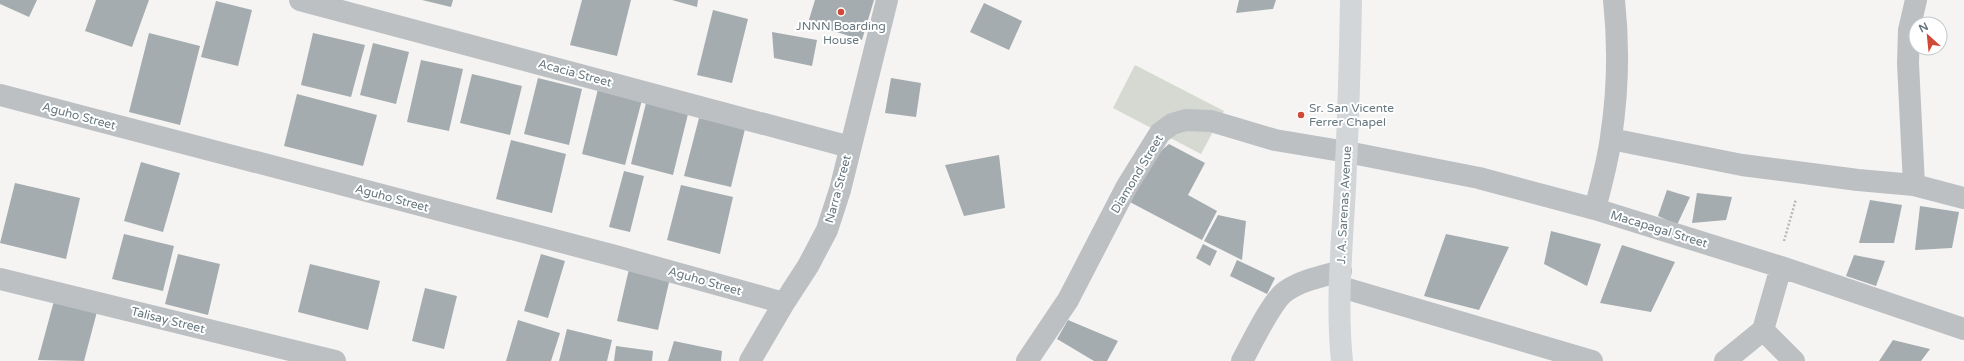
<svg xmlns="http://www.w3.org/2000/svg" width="1964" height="361" viewBox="0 0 1964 361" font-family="'Varela Round',sans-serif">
<rect width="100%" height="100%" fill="#f5f4f2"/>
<path fill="#d5d9d1" d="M1135,65L1224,111L1201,154L1113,108Z"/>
<path fill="#a4acb0" d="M0,0H37L29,17L0,4Z
M96,0H149L132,47L85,31Z
M422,0H453L451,7Z
M582,0H631L617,56L570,45Z
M672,0H698L697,7Z
M815,0H874L862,40L808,23Z
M1239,0H1276L1273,9L1236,13Z
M216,1L252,10L238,66L201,57Z
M984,3L1022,21L1009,50L970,32Z
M713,10L748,19L732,83L697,75Z
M772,32L817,40L812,66L774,58Z
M149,33L200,46L180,125L129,112Z
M313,33L365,45L351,97L301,85Z
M373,43L409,52L396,104L360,95Z
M421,60L463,69L449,131L407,122Z
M472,74L522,86L510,135L460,123Z
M538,78L582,89L569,145L524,134Z
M891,78L921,83L916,117L885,113Z
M599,85L643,96L625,165L582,154Z
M297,94L377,115L363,166L284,146Z
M646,103L688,114L673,175L631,164Z
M699,118L745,129L731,187L684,176Z
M511,140L566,154L552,213L496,199Z
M1169,144L1205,163L1188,195L1217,211L1202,240L1126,200L1142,167Z
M999,155L1005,208L964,216L945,165Z
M141,162L180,173L163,232L124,221Z
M624,171L644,176L630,232L609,227Z
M15,183L80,198L66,259L0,243Z
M681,185L733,197L720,254L667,240Z
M1667,190L1690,197L1677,225L1658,216Z
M1697,193L1732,197L1726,220L1692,223Z
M1870,200L1902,205L1894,243H1859Z
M1920,206L1959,212L1952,248L1915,250Z
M1218,215L1246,221L1242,260L1204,241Z
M1551,231L1601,244L1587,286L1544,264Z
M124,234L174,246L163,291L112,279Z
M1446,234L1509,247L1479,310L1424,296Z
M1203,244L1217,251L1210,266L1196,258Z
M1622,245L1675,262L1651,312L1600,303Z
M178,254L220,264L208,315L165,304Z
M541,254L565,261L548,318L524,311Z
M1854,255L1885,261L1876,286L1846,276Z
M1237,260L1275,278L1267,294L1230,276Z
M310,264L380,281L368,330L298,312Z
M629,269L670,278L658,330L617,321Z
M425,288L457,296L444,349L412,341Z
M55,297L98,308L84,361L38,360Z
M518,320L560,333L551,361H506Z
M1068,320L1118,341L1107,361H1094L1057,339Z
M567,329L612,340L607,361H559Z
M1893,340L1930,349L1921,361H1879Z
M674,341L722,351L721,361H668Z
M616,346L653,351L652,361H614Z"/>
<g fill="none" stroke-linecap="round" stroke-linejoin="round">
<path stroke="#b6b9bb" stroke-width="2.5" stroke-dasharray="2 2" stroke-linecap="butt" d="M1784,241L1796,199"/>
<path stroke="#bcc0c3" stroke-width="22" d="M300,0L850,147
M0,95L615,256L784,303
M1611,139L1742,165L1858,180L1914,185L1964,198
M1914,185L1908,63L1909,30L1916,0
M1595,209C1601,185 1608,161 1611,137C1618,91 1619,46 1614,0
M0,279L335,361
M1341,287L1592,361
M1763,330L1794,361
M750,361L784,303L808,266L827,230L840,190L887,0
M1027,361L1068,300L1127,186L1160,133L1172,124L1186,120L1211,121L1275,140L1347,152L1479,178L1595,209L1781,267L1964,329
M1242,361C1251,345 1272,300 1286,291C1302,280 1323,276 1341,271
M1725,361L1763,330L1781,267"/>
<path stroke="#d2d6d9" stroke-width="22" d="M1342,361C1336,304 1342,245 1345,188C1348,125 1350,63 1351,0"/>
</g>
<g fill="#ce4938" stroke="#fff" stroke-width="1.5">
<circle cx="841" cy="12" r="4"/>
<circle cx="1301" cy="115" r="4"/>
</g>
<g text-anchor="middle" stroke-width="4" stroke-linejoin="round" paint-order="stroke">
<g font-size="12" fill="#67777f" stroke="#fff">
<text x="841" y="30">JNNN Boarding<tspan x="841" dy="14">House</tspan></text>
<text x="1309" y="112" text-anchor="start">Sr. San Vicente<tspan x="1309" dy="14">Ferrer Chapel</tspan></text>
</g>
<g font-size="12" fill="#67777f" stroke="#fff">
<text transform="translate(575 73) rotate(15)" y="4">Acacia Street</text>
<text transform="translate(79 116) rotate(15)" y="4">Aguho Street</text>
<text transform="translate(1137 174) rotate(-59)" y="4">Diamond Street</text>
<text transform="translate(838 189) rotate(-75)" y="4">Narra Street</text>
<text transform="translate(392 198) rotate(15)" y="4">Aguho Street</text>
<text transform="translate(1344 205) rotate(-87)" y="4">J. A. Sarenas Avenue</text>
<text transform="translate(1659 229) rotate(17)" y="4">Macapagal Street</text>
<text transform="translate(705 281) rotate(16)" y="4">Aguho Street</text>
<text transform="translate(168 320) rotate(14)" y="4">Talisay Street</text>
</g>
</g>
<g transform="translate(1928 36) rotate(333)"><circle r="19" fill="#ffffff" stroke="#c2c9cc"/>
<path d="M0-3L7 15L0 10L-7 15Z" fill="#ce4938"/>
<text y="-6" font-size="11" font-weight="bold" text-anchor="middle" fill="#67777f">N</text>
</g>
</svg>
